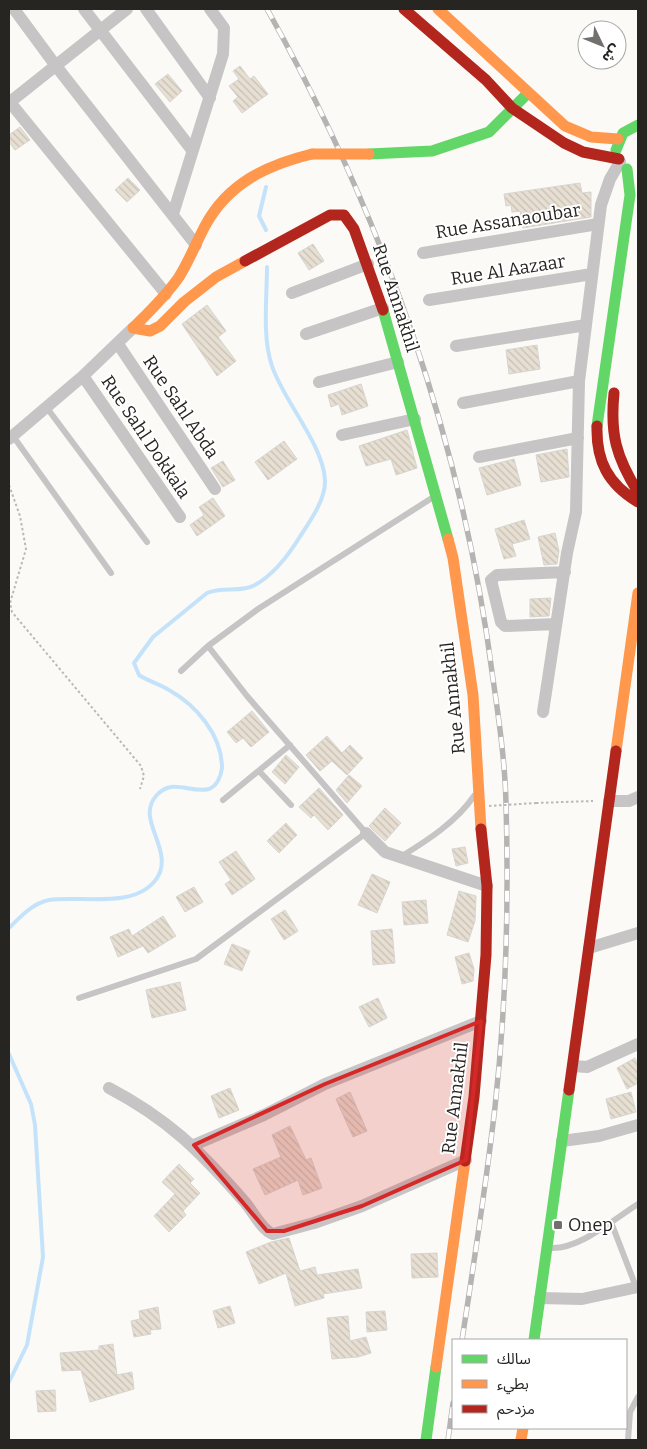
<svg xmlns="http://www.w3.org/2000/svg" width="647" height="1449" viewBox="0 0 647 1449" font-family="Bitter,'Noto Sans Arabic',serif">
<defs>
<pattern id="building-back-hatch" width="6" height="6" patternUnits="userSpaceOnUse" patternTransform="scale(1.25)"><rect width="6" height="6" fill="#e8dfd3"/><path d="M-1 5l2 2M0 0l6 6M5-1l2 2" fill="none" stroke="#c7bfb5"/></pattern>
</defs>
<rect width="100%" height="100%" fill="#fbfaf6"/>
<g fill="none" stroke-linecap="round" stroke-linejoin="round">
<path stroke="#c4e3fb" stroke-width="4" d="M266,230L259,216L266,187
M9,928C20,917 33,903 49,900C80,895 136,910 157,878C175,850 135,820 156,796C172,777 190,794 209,789C217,786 221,776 222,768C222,735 196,705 169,690C159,684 148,681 139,675L134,663L153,637L207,593C222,586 241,593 255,585C275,574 290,553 301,535C311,520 326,498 325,480C323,444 283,400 272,366C262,338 267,297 267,267
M9,1054L31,1104L35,1125L43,1257L27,1345L9,1382"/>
</g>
<path fill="url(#building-back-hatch)" stroke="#d6d5d2" d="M240,66L250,79L254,76L268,94L242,113L233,101L238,97L229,86L239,79L233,71Z
M168,74L182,91L170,102L155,84Z
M20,127L30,140L15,150L9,142V135Z
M128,178L140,190L127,202L115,190Z
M580,183L582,193L591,192V217L523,228L520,211L512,212L511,205L506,206L504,194Z
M313,244L324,261L309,270L298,253Z
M207,305L226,331L218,337L236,361L217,376L182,324Z
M537,345L540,369L509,374L506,350Z
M361,384L368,406L342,415L339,404L331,407L328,395Z
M407,430L417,468L396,475L391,459L366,466L359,446Z
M284,441L297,459L268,480L255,462Z
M567,449L569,477L541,482L536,455Z
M514,459L521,485L487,495L479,468Z
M223,461L235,480L223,487L211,468Z
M213,498L225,516L197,536L190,525L204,515L199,507Z
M524,520L530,539L512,544L516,556L504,559L495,529Z
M555,533L559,551L557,564L544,565L538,537Z
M551,598L549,616L530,617V599Z
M252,711L269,732L251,747L243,738L236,743L227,732Z
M327,736L342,753L350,745L363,758L347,775L332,761L320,771L306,755Z
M286,755L299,767L285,784L272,772Z
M349,775L362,786L347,803L336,790Z
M319,788L343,815L328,830L314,815L311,818L299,807Z
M385,808L401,823L385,841L369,826Z
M286,823L297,835L279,853L267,841Z
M465,847L468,863L456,866L452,849Z
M236,851L255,879L232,895L225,884L231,880L219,862Z
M372,874L390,882L377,913L358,905Z
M194,887L203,902L185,912L176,897Z
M459,891L476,896L475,921L468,942L447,935Z
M426,900L428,923L404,925L402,902Z
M285,910L298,931L284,940L271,919Z
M163,916L176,936L148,953L143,946L118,957L110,937L129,929L132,936Z
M392,929L395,963L373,965L371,931Z
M232,944L250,951L242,971L224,964Z
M469,953L474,969L473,981L462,984L455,957Z
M180,982L186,1010L152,1018L146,990Z
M378,998L387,1018L369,1027L359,1007Z
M635,1058L638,1064V1083L627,1089L617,1068Z
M230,1088L239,1110L219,1118L211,1096Z
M350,1092L367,1131L353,1137L336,1099Z
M631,1092L636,1112L611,1119L606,1099Z
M290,1126L306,1160L311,1158L322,1188L303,1195L298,1180L265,1195L253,1169L281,1157L272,1135Z
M179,1164L194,1179L190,1183L200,1193L183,1211L186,1215L169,1232L154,1216L175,1194L162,1182Z
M289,1238L300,1271L315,1267L317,1275L358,1269L362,1288L323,1294L324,1298L295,1306L286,1273L259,1284L246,1252L271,1242Z
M437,1253L438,1277L412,1278L411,1254Z
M230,1306L235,1323L218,1328L213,1311Z
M158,1307L161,1329L150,1330L151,1334L134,1337L131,1321L140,1319L139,1311Z
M385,1311L387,1330L367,1332L366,1312Z
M348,1316L350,1341L366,1337L371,1353L358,1357L332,1359L327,1318Z
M113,1344L117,1375L132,1372L134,1389L90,1402L81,1370L62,1371L60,1353L99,1350V1346Z
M55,1390L56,1411L38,1412L36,1391Z"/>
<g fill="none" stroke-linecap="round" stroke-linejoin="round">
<path stroke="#bab9b8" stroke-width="2" stroke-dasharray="2.5 2.5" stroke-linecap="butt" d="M9,485L20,516L26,549L10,603L12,612L141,766L144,776L140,789
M536,803L593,801"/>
<path stroke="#c6c4c4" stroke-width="6" d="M47,408L147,542
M13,436L111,573
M181,671L208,646L258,609L435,496
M259,771L291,805
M223,800L290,745
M402,856C428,840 456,822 474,796
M79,998L196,959L366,833L247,696L208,646
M611,1222L636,1287
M550,1248C579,1250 614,1219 638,1204
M628,1440L630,1412L638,1397"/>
<path stroke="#c6c4c4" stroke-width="12" d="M14,9L56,66L196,245
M84,9L192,150
M146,9L210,98
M9,101L166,294
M10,102L127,9
M173,214L223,54L224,28L210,9
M423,253L598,224
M292,293L368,264
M429,300L592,274
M306,334L383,308
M118,344L215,489
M456,346L586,325
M83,376L180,517
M319,382L398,362
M463,403L579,381
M342,435L415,419
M9,439L83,376L133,328
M479,457L578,438
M556,624L505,626L501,622L491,580L497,575L565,572
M543,712L567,553L576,512L579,381L601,205L610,179L620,162
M609,801H629L638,797
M366,833L385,852L487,886
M589,948L638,933
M573,1066L587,1067L638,1044
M109,1088C168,1119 199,1150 243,1200C252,1209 261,1230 273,1234L314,1223L362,1206L466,1160
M562,1141L599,1136L638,1125
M194,1145L264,1115L325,1084L481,1021
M540,1298L582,1299L638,1287"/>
<path stroke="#63d668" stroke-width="11" d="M616,150L623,133L638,125
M369,154L432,151L489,132L528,93
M383,310L448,539
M597,426L630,195L627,169
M534,1340L569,1090
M426,1440L436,1367"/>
<path stroke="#ff974d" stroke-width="11" d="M438,9L565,126L591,137L618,139
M245,261L216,277L184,302L160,326L150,331L133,328C149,312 166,296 179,277C189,261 196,243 205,226C228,183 267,165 312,154
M448,539L453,558L473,695L481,829
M616,751L638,593
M436,1367L465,1161
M521,1440L523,1428"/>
<path stroke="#b3261e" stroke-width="11" d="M404,9L486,80L512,108L564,143L583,152L619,159
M245,261L330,215H344L354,229L383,310
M614,393C610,434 616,457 638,492
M597,426C596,461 608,484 638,502
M569,1090L616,751
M465,1161L474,1097L486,955L487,886L481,829"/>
<defs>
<path id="rail" d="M267,9C383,216 463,444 493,679C499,720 505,762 506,803C509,905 506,1007 495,1107C486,1185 474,1263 462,1340
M448,1440L453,1403"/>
</defs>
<use href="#rail" stroke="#b5b4b3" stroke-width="5.5"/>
<use href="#rail" stroke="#fff" stroke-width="4" stroke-dasharray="11" stroke-linecap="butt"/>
<path stroke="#bab9b8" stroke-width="2" stroke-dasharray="2.5 2.5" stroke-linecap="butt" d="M489,806L536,803"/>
<path stroke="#ff974d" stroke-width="11" d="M312,154H369"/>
</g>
<path fill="#d62828" fill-opacity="0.2" stroke="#d62828" stroke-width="4" stroke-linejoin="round" d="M481,1021L466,1160L362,1206L284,1231H267L194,1145L325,1084Z"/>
<rect fill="#71706c" stroke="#fff" stroke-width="2" x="553" y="1220" width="10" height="10" rx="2.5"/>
<g text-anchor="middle" stroke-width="4" stroke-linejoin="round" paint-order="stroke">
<g font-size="18" fill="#262522" stroke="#fff">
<text transform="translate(508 221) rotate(-9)" y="6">Rue Assanaoubar</text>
<text transform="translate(508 270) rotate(-9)" y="6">Rue Al Aazaar</text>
<text transform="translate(396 298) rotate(72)" y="6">Rue Annakhil</text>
<text transform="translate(181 407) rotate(56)" y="6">Rue Sahl Abda</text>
<text transform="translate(146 437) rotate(56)" y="6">Rue Sahl Dokkala</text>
<text transform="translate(453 698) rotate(-96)" y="6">Rue Annakhil</text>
<text transform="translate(455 1098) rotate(-83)" y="6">Rue Annakhil</text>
</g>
<g font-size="18" fill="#262522" stroke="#fff" text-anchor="start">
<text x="568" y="1231">Onep</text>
</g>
</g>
<rect width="647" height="1449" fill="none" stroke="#262522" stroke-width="20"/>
<rect x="452" y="1339" width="175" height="90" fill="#ffffff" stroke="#a8a8a7"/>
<rect x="462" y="1355" width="25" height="8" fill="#63d668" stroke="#a8a8a7"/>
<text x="497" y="1364" font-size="15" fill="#262522">سالك</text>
<rect x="462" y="1380" width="25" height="8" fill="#ff974d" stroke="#a8a8a7"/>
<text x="497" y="1389" font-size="15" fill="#262522">بطيء</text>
<rect x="462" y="1405" width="25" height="8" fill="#b3261e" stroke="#a8a8a7"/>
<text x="497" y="1414" font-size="15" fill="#262522">مزدحم</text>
<g transform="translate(602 45) rotate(133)"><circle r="24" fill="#ffffff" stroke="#a8a8a7"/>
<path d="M0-4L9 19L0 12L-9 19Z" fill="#71706c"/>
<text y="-8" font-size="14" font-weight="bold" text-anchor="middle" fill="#262522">ش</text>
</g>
</svg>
